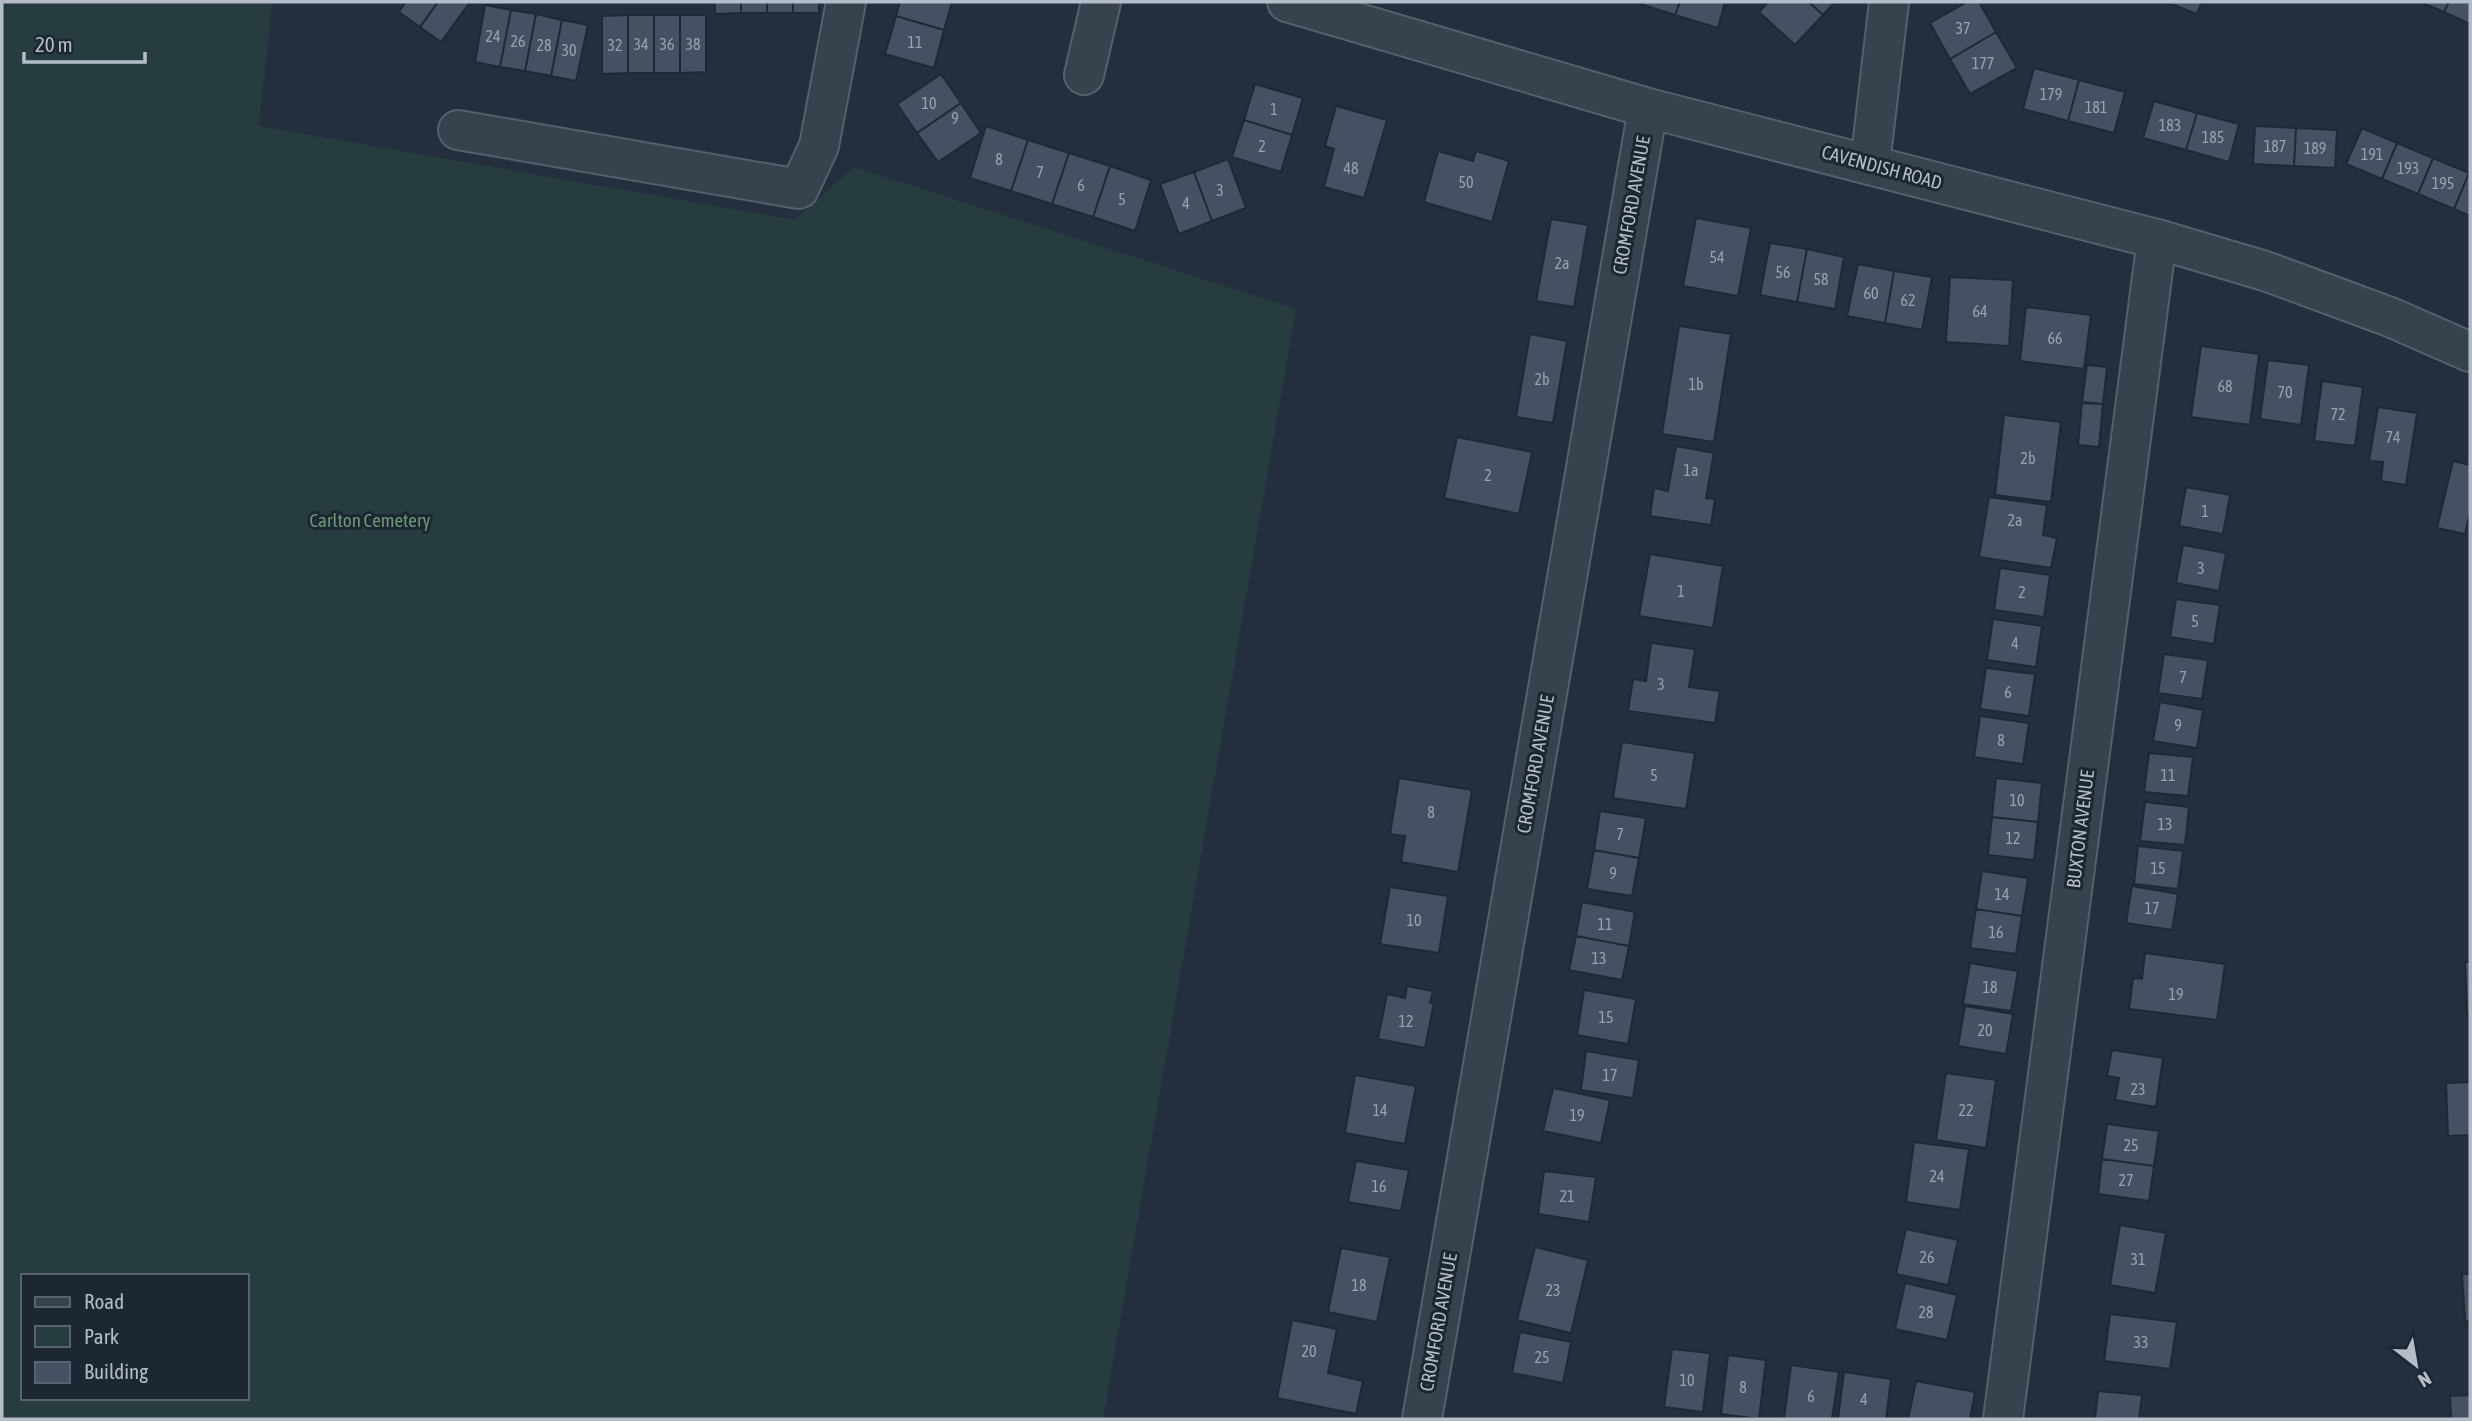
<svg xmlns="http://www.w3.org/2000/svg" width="2472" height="1421" viewBox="0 0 2472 1421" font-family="'Asap Condensed',sans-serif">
<rect width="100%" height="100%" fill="#242f3e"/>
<path fill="#263c3f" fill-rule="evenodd" d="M2,2H272L259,126L795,220L854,167L1296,309L1103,1419H2ZM23,1276H247V1398H23Z"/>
<path fill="#455162" stroke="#1f2835" stroke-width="2" d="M406,2H438L420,27L399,12Z
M438,2H470L441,42L420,27Z
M715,2H741V13L715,14Z
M741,2H767V13H741Z
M767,2H793V13H767Z
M793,2H819V13H793Z
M900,2H952L944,30L896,16Z
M1634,2H1680L1675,15Z
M1680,2H1725L1718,28L1675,15Z
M1768,2H1809L1823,15L1795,45L1759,12Z
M1809,2H1835L1823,15Z
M1967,2H1979L1996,32L1950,59L1930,23Z
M2166,2H2202L2197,14Z
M2420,2H2449L2444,12Z
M2449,2H2470V24L2444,12Z
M485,5L511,10L500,67L475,62Z
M511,10L536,14L525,71L500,67Z
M536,14L562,20L551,76L525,71Z
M628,15V73L602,74V16Z
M628,15H654V73H628Z
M654,15H680V73H654Z
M680,15H706V72L680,73Z
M896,16L944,30L934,68L885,54Z
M562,20L588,25L576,81L551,76Z
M1996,32L2017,68L1970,94L1950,59Z
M2034,68L2079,80L2068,121L2023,109Z
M941,74L961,103L917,133L897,104Z
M2079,80L2125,92L2114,133L2068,121Z
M1255,84L1303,98L1292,135L1244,120Z
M2154,101L2197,113L2186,150L2143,138Z
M961,103L981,133L938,162L917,133Z
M1336,106L1387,120L1364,198L1324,187L1334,149L1325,146Z
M2197,113L2239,124L2229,162L2186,150Z
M1244,120L1292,135L1281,172L1232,157Z
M986,126L1028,140L1011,191L970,178Z
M2255,126L2296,128L2294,166L2253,164Z
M2296,128L2337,130L2335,168L2294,166Z
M2362,128L2397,143L2382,179L2346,164Z
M1028,140L1069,153L1052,204L1011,191Z
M2397,143L2433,158L2418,194L2382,179Z
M1438,151L1473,161L1476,151L1509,161L1492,222L1424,202Z
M1069,153L1110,166L1093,217L1052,204Z
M2433,158L2469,173L2454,209L2418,194Z
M1228,159L1246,208L1212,221L1194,172Z
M1110,166L1151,180L1135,231L1093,217Z
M1194,172L1212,221L1179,234L1160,184Z
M2469,173H2470V216L2454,209Z
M1696,218L1751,228L1738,296L1683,286Z
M1551,219L1588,225L1574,307L1536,301Z
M1770,243L1807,249L1797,302L1760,295Z
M1807,249L1844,257L1835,309L1797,302Z
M1858,264L1894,271L1885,323L1847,316Z
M1894,271L1932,277L1922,330L1885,323Z
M1950,277L2013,280L2009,346L1946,342Z
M2026,307L2091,315L2084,369L2020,361Z
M1679,326L1731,334L1714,442L1662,434Z
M1530,334L1567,341L1553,423L1516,417Z
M2201,346L2259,354L2250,425L2191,417Z
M2268,360L2309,365L2301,425L2260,419Z
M2087,365L2107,367L2103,404L2082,402Z
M2322,381L2363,387L2355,446L2314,441Z
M2082,403L2103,404L2099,447L2078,445Z
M2378,407L2417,413L2406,485L2381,481L2383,462L2369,461Z
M2004,415L2061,422L2051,502L1995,495Z
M1457,437L1532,452L1519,514L1444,498Z
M1676,446L1714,453L1706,498L1715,499L1711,525L1650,516L1654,488L1668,491Z
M2453,461L2470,465V512L2465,534L2437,528Z
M2186,487L2230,495L2223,534L2179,526Z
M1989,497L2047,505L2043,535L2057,538L2051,568L1979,557Z
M2183,545L2226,553L2219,591L2176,583Z
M1650,554L1723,566L1713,628L1639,616Z
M2000,568L2050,575L2044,617L1994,610Z
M2176,599L2220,605L2214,644L2170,637Z
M1993,619L2042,626L2036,667L1987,660Z
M1651,643L1695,649L1689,687L1720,691L1715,723L1628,711L1633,679L1646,681Z
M2164,654L2208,660L2202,699L2158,693Z
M1986,668L2035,674L2029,716L1980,709Z
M2160,702L2203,710L2197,748L2153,741Z
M1980,716L2029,723L2023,764L1974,757Z
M1622,742L1695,753L1686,809L1613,798Z
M2149,753L2193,757L2188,796L2144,792Z
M1399,778L1472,790L1458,872L1401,862L1405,836L1390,834Z
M1996,778L2042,783L2038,822L1992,817Z
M2145,802L2189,807L2185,845L2140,841Z
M1600,811L1646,818L1639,858L1594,850Z
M1992,817L2038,822L2034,860L1988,855Z
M2138,846L2183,851L2178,889L2134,884Z
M1594,850L1639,858L1632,896L1587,889Z
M1982,871L2028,878L2022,916L1976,909Z
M2132,886L2178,894L2172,930L2126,923Z
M1390,887L1448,896L1439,953L1380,944Z
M1582,902L1635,912L1629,946L1576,936Z
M1976,909L2022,916L2016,954L1970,948Z
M1576,936L1629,946L1622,980L1569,970Z
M2145,953L2225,964L2217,1020L2129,1009L2133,978L2142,979Z
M2465,962H2470V1013H2467Z
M1970,963L2018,971L2011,1011L1963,1004Z
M1407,986L1433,991L1430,1003H1434L1425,1048L1378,1039L1387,994L1405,998Z
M1584,990L1636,999L1628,1044L1577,1035Z
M1965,1006L2013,1014L2006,1054L1958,1046Z
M2112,1050L2163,1058L2156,1107L2115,1100L2119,1078L2107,1076Z
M1586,1051L1639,1060L1633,1098L1581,1090Z
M1946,1073L1996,1080L1986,1148L1936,1140Z
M1355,1075L1416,1086L1405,1144L1345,1133Z
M2470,1082V1135L2448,1136L2446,1083Z
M1553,1088L1610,1100L1601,1143L1543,1131Z
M2107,1124L2159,1131L2154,1166L2102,1159Z
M1914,1142L1969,1149L1960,1210L1906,1202Z
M2102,1159L2154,1166L2149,1201L2098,1194Z
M1356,1161L1409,1170L1401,1211L1348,1202Z
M1544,1171L1596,1177L1589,1222L1538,1214Z
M2120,1225L2166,1233L2155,1293L2110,1285Z
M1906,1229L1958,1240L1948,1285L1896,1274Z
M1535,1247L1588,1260L1571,1333L1517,1320Z
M1341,1248L1390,1257L1377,1322L1328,1312Z
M2462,1274H2470V1321H2465Z
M1905,1283L1957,1295L1947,1340L1895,1329Z
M2110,1314L2177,1322L2170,1369L2104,1361Z
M1292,1320L1337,1329L1328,1373L1363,1381L1356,1414L1277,1398Z
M1520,1332L1571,1342L1563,1383L1512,1373Z
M1672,1349L1710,1353L1703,1412L1664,1407Z
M1728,1355L1766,1360L1759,1419L1721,1414Z
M1791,1365L1839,1372L1832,1419H1784Z
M1844,1372L1891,1379L1886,1419H1838Z
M1916,1381L1975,1392L1970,1419H1908Z
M2098,1391L2142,1395L2139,1419H2095Z
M2470,1395V1419H2451L2450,1396Z"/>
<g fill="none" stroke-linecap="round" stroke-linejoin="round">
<defs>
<path id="minor" d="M1287,2L1648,108L2157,239L2265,271L2390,317L2470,352
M1084,75L1101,2
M458,130L799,189L819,146L846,2
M1870,164L1889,2
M1422,1419L1648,108
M2003,1419L2157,239"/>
</defs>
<use href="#minor" stroke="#565f6c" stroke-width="42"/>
<use href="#minor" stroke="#38414e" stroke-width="38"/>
</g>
<g text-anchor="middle" stroke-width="6" stroke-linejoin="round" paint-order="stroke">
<g font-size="16" fill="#98a1af">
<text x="1963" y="34">37</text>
<text x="493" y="42">24</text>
<text x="518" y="47">26</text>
<text x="915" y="48">11</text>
<text x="641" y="50">34</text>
<text x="667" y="50">36</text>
<text x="693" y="50">38</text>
<text x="544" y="51">28</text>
<text x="615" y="51">32</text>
<text x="569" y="56">30</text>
<text x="1983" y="69">177</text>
<text x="2051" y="100">179</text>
<text x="929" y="109">10</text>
<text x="2096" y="113">181</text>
<text x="1274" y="115">1</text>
<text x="955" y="124">9</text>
<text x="2170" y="131">183</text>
<text x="2213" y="143">185</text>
<text x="1262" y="152">2</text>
<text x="2275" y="152">187</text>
<text x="2315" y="154">189</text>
<text x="2372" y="160">191</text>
<text x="999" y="165">8</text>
<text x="1351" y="174">48</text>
<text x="2408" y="174">193</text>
<text x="1040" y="178">7</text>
<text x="1466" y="188">50</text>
<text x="2443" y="189">195</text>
<text x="1081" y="191">6</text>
<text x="1220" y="196">3</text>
<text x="1122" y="205">5</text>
<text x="1186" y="209">4</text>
<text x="1717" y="263">54</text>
<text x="1562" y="269">2a</text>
<text x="1783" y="278">56</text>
<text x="1821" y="285">58</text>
<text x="1871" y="299">60</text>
<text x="1908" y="306">62</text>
<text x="1980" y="317">64</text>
<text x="2055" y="344">66</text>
<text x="1542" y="385">2b</text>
<text x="1696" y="390">1b</text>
<text x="2225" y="392">68</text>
<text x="2285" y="398">70</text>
<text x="2338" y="420">72</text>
<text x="2393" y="443">74</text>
<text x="2028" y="464">2b</text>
<text x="1691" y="476">1a</text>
<text x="1488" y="481">2</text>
<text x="2205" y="517">1</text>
<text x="2015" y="526">2a</text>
<text x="2201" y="574">3</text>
<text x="1681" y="597">1</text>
<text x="2022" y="598">2</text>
<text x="2195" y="627">5</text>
<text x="2015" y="649">4</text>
<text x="2183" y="683">7</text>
<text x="1661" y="690">3</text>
<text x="2008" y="698">6</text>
<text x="2178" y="731">9</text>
<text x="2001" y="746">8</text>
<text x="1654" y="781">5</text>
<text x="2168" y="781">11</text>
<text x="2017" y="806">10</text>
<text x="1431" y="818">8</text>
<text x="2165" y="830">13</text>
<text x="1620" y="840">7</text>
<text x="2013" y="844">12</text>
<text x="2158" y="874">15</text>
<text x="1613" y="879">9</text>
<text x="2002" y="900">14</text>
<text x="2152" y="914">17</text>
<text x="1414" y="926">10</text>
<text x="1605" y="930">11</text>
<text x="1996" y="938">16</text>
<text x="1599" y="964">13</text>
<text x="1990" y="993">18</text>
<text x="2176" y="1000">19</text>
<text x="1606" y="1023">15</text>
<text x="1406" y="1027">12</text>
<text x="1985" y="1036">20</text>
<text x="1610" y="1081">17</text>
<text x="2138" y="1095">23</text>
<text x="1380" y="1116">14</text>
<text x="1966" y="1116">22</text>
<text x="1577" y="1121">19</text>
<text x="2131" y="1151">25</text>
<text x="1937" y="1182">24</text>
<text x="2126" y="1186">27</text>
<text x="1379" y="1192">16</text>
<text x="1567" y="1202">21</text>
<text x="1927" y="1263">26</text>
<text x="2138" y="1265">31</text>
<text x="1359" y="1291">18</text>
<text x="1553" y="1296">23</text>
<text x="1926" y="1318">28</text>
<text x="2141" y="1348">33</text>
<text x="1309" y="1357">20</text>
<text x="1542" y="1363">25</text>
<text x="1687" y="1386">10</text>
<text x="1743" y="1393">8</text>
<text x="1811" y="1402">6</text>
<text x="1864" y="1405">4</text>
</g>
<g font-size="19" fill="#b4bcc9" stroke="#1d2633">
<text transform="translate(1882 167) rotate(15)" y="7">CAVENDISH ROAD</text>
<text transform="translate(1631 205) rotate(-80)" y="7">CROMFORD AVENUE</text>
<text transform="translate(1535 764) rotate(-80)" y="7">CROMFORD AVENUE</text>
<text transform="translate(2080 829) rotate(-83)" y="7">BUXTON AVENUE</text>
<text transform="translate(1438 1322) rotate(-80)" y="7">CROMFORD AVENUE</text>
</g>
<g font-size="19" fill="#6b9a76" stroke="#1d2633">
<text x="370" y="527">Carlton Cemetery</text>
</g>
</g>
<rect width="2472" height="1421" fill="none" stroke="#b4bcc9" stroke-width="7"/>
<rect x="21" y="1274" width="228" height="126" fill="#1d2633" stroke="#59626f" stroke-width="2"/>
<rect x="35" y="1297" width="35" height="10" fill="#38414e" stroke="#59626f" stroke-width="2"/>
<text x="84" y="1309" font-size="21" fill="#b4bcc9">Road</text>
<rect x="35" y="1326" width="35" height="21" fill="#263c3f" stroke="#59626f" stroke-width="2"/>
<text x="84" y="1344" font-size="21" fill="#b4bcc9">Park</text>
<rect x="35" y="1362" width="35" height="21" fill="#455162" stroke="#59626f" stroke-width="2"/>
<text x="84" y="1379" font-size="21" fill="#b4bcc9">Building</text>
<g transform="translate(2416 1365) rotate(149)" stroke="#1d2633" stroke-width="5" paint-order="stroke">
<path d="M0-5L12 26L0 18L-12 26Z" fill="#b4bcc9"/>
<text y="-10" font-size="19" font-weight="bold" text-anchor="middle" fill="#b4bcc9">N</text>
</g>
<path d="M24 52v10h121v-10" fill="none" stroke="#b4bcc9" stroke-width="3.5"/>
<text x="35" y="52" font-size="21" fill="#b4bcc9" stroke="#1d2633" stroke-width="5" paint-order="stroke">20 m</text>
</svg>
